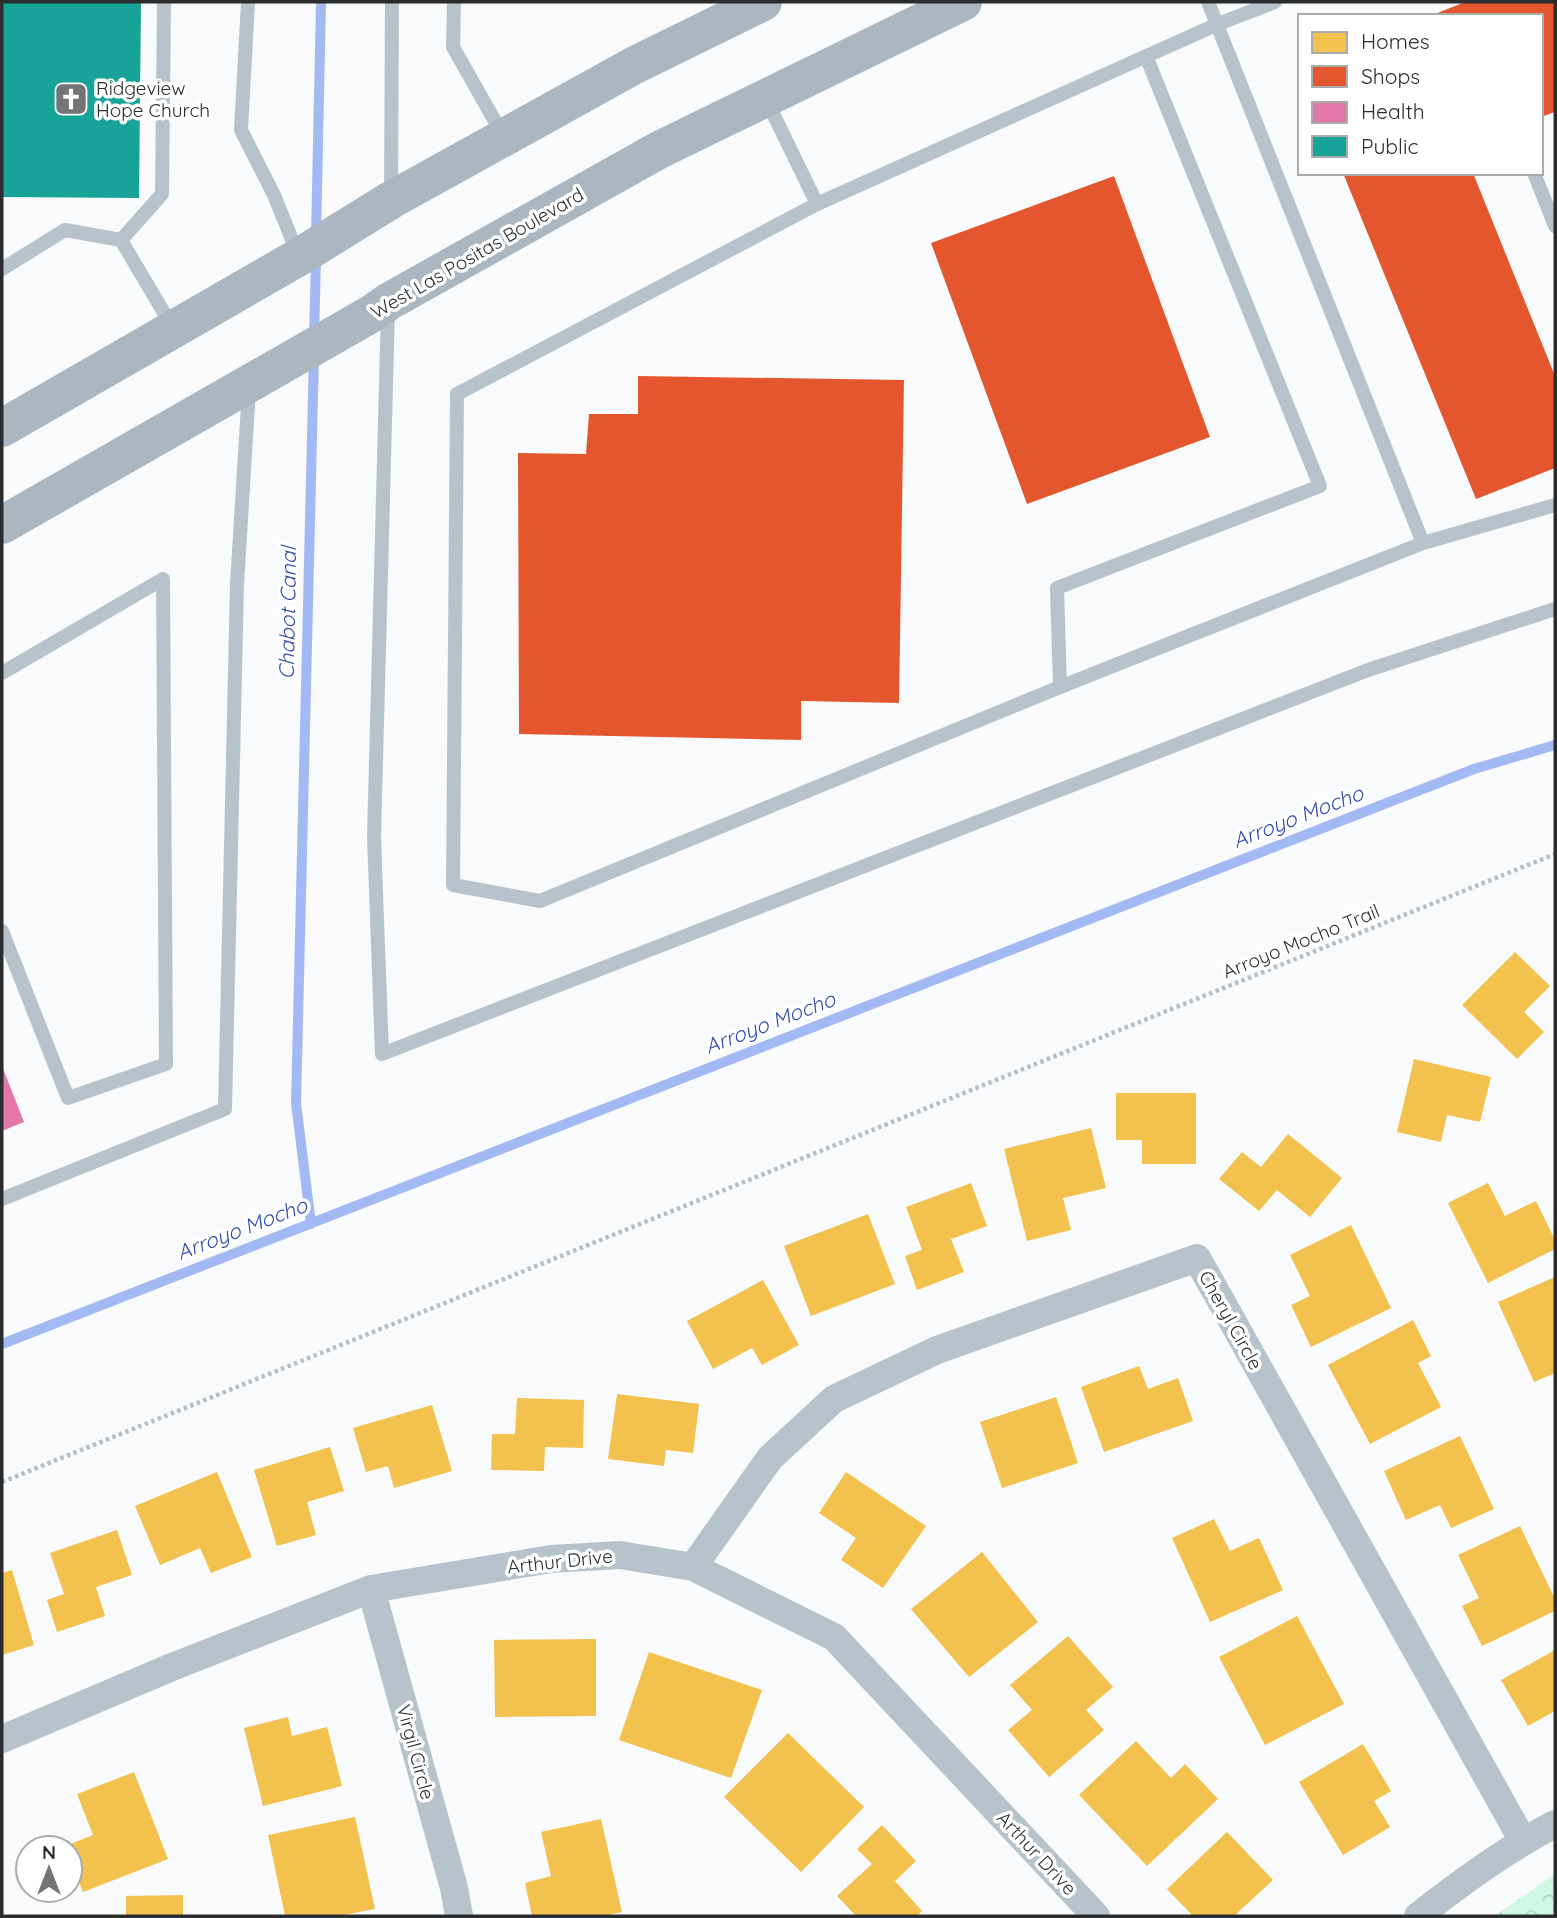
<svg xmlns="http://www.w3.org/2000/svg" width="1557" height="1918" viewBox="0 0 1557 1918" font-family="Quicksand,sans-serif">
<defs>
<pattern id="park-crowns" width="20" height="18" patternUnits="userSpaceOnUse" patternTransform="scale(1.75)"><rect width="20" height="18" fill="#cff9e5"/><path d="M2 6a3 3 0 1 1 6 0M12 15a3 3 0 1 1 6 0" fill="none" stroke="#b2d6c5"/></pattern>
</defs>
<rect width="100%" height="100%" fill="#f8fafb"/>
<path fill="url(#park-crowns)" d="M1555,1874V1916H1495Z"/>
<path fill="#f2c14e" d="M1515,952L1550,986L1524,1012L1544,1032L1517,1059L1462,1005Z
M1414,1059L1491,1077L1480,1122L1447,1115L1441,1142L1397,1132Z
M1116,1093H1196V1164H1142V1140H1116Z
M1091,1128L1106,1188L1063,1198L1071,1230L1027,1241L1004,1149Z
M1288,1134L1342,1178L1310,1217L1277,1190L1259,1211L1219,1179L1242,1152L1261,1167Z
M971,1183L987,1226L951,1239L964,1272L917,1290L905,1256L922,1250L906,1207Z
M1488,1183L1505,1216L1536,1201L1555,1240V1249L1488,1283L1448,1203Z
M868,1214L895,1284L811,1316L784,1246Z
M1351,1225L1391,1308L1311,1347L1291,1305L1310,1296L1290,1255Z
M1555,1277V1373L1534,1382L1498,1302Z
M763,1280L799,1345L762,1365L752,1348L713,1369L687,1321Z
M1413,1320L1431,1356L1418,1363L1441,1407L1370,1444L1328,1365Z
M1139,1366L1148,1389L1178,1378L1193,1421L1104,1452L1081,1387Z
M617,1394L699,1404L693,1453L666,1450L664,1466L608,1459Z
M1056,1397L1078,1463L1002,1488L980,1422Z
M517,1398L584,1400L583,1448L545,1447L544,1471L491,1470L492,1434H515Z
M432,1405L452,1471L394,1488L388,1466L366,1472L353,1428Z
M1460,1436L1494,1509L1451,1528L1440,1505L1406,1520L1384,1471Z
M330,1447L344,1491L307,1502L316,1535L277,1546L254,1470Z
M217,1472L252,1557L211,1573L200,1548L160,1565L135,1506Z
M846,1472L926,1526L883,1588L841,1560L856,1538L819,1513Z
M1214,1519L1230,1551L1259,1538L1283,1590L1210,1622L1172,1538Z
M1520,1526L1555,1599V1611L1482,1646L1462,1606L1479,1598L1458,1555Z
M117,1530L132,1575L96,1587L105,1616L57,1632L47,1600L64,1594L50,1553Z
M982,1552L1038,1622L969,1677L911,1609Z
M12,1570L34,1645L2,1655V1573Z
M1297,1616L1344,1704L1265,1745L1219,1657Z
M1068,1636L1113,1687L1086,1710L1104,1730L1049,1777L1008,1730L1032,1710L1010,1685Z
M596,1639V1716L495,1717L494,1640Z
M1555,1650V1711L1528,1726L1501,1680Z
M649,1652L762,1690L731,1778L619,1740Z
M288,1717L292,1736L327,1727L342,1786L263,1806L244,1728Z
M788,1733L864,1807L801,1872L724,1797Z
M1136,1741L1171,1778L1185,1764L1218,1799L1147,1866L1079,1795Z
M1363,1744L1391,1791L1374,1801L1390,1827L1343,1855L1299,1782Z
M134,1772L168,1859L83,1892L70,1859V1848H66L65,1846L93,1835L77,1794Z
M355,1817L375,1909L338,1916H285L268,1835Z
M601,1819L622,1912L603,1916H532L525,1883L551,1876L541,1832Z
M882,1825L916,1861L895,1881L922,1911L917,1916H856L837,1896L872,1864L857,1849Z
M1227,1832L1273,1880L1234,1916H1193L1167,1889Z
M183,1895V1916H126V1896Z"/>
<path fill="#e4572e" d="M1465,2H1555V112L1541,117V16H1430Z
M1343,173H1473L1555,376V468L1476,499Z
M1114,176L1210,437L1027,504L931,243Z
M638,376L904,380L899,703L801,701V740L519,734L518,453L586,454L589,414H638Z"/>
<path fill="#e377a8" d="M2,1066L24,1122L2,1131Z"/>
<path fill="#17a398" d="M2,2H141L139,198L2,197Z"/>
<g fill="none" stroke-linecap="round" stroke-linejoin="round">
<path stroke="#a3b9f3" stroke-width="10" d="M316,237L321,2
M314,338L316,257
M311,1224L296,1103L314,354
M2,1344L1474,769L1555,745"/>
<path stroke="#b7bec3" stroke-width="4.5" stroke-dasharray="3.5 3.5" stroke-linecap="butt" d="M2,1482L1555,854"/>
<path stroke="#b7c3cb" stroke-width="14" d="M164,2L162,194L121,240L173,328
M248,2L241,130L274,195L299,257
M454,2L453,47L504,137
M1208,2L1423,543
M1275,2L1218,24L817,204L457,394L453,885L540,901L1060,687L1423,543L1555,505
M766,99L817,204
M1534,173L1555,226
M391,196L392,2
M2,269L65,230L121,240
M388,309L374,837L382,1054L1368,670L1555,609
M2,673L163,579L166,1064L68,1098L2,931
M1060,687L1057,588L1320,486L1146,56
M2,1199L225,1109L237,584L249,389"/>
<path stroke="#b7c3cb" stroke-width="28" d="M693,1567L770,1458L834,1399L937,1350L1197,1258L1523,1841
M371,1589L454,1888L459,1916
M2,1739L172,1667L371,1589L551,1559L620,1555L693,1567L834,1637L1096,1916
M1418,1916C1462,1882 1505,1850 1555,1824"/>
<path stroke="#aab7c1" stroke-width="38" d="M2,428L299,257L391,200L633,66L763,2
M2,525L371,314L388,302L659,150L963,2"/>
</g>
<defs>
<symbol id="church-square" viewBox="-11 -11 22 22"><rect x="-9" y="-9" width="18" height="18" rx="4" fill="#737475" stroke="#fff"/><path d="M-1.2-6h2.4v3.5h3.3v2.4h-3.3V6h-2.4V-.1h-3.3v-2.4h3.3Z" fill="#fff"/></symbol>
</defs>
<g fill-rule="evenodd">
<use href="#church-square" x="52" y="80" width="38" height="38"/>
</g>
<g text-anchor="middle" stroke-width="7" stroke-linejoin="round" paint-order="stroke">
<g font-size="19" fill="#2b2c2d" stroke="#fff" text-anchor="start">
<text x="96" y="95">Ridgeview<tspan x="96" dy="22">Hope Church</tspan></text>
</g>
<g font-size="19" fill="#2b2c2d" stroke="#fff">
<text transform="translate(477 253) rotate(-30)" y="7">West Las Positas Boulevard</text>
<text transform="translate(1301 941) rotate(-22)" y="7">Arroyo Mocho Trail</text>
<text transform="translate(1231 1320) rotate(61)" y="7">Cheryl Circle</text>
<text transform="translate(560 1561) rotate(-6)" y="7">Arthur Drive</text>
<text transform="translate(416 1752) rotate(75)" y="7">Virgil Circle</text>
<text transform="translate(1037 1853) rotate(47)" y="7">Arthur Drive</text>
</g>
<g font-size="21" font-style="italic" fill="#314dac" stroke="#fff">
<text transform="translate(288 613) rotate(-89)" y="7">Chabot Canal</text>
<text transform="translate(1298 817) rotate(-21)" y="7">Arroyo Mocho</text>
<text transform="translate(770 1023) rotate(-21)" y="7">Arroyo Mocho</text>
<text transform="translate(242 1229) rotate(-21)" y="7">Arroyo Mocho</text>
</g>
</g>
<rect width="1557" height="1918" fill="none" stroke="#2b2c2d" stroke-width="7"/>
<rect x="1298" y="14" width="245" height="161" fill="#ffffff" stroke="#aaabab" stroke-width="2"/>
<rect x="1312" y="32" width="35" height="21" fill="#f2c14e" stroke="#aaabab" stroke-width="2"/>
<text x="1361" y="49" font-size="21" fill="#2b2c2d">Homes</text>
<rect x="1312" y="66" width="35" height="21" fill="#e4572e" stroke="#aaabab" stroke-width="2"/>
<text x="1361" y="84" font-size="21" fill="#2b2c2d">Shops</text>
<rect x="1312" y="102" width="35" height="21" fill="#e377a8" stroke="#aaabab" stroke-width="2"/>
<text x="1361" y="119" font-size="21" fill="#2b2c2d">Health</text>
<rect x="1312" y="136" width="35" height="21" fill="#17a398" stroke="#aaabab" stroke-width="2"/>
<text x="1361" y="154" font-size="21" fill="#2b2c2d">Public</text>
<g transform="translate(49 1869)"><circle r="33" fill="#ffffff" stroke="#aaabab" stroke-width="2"/>
<path d="M0-5L12 26L0 18L-12 26Z" fill="#737475"/>
<text y="-10" font-size="19" font-weight="bold" text-anchor="middle" fill="#2b2c2d">N</text>
</g>
</svg>
